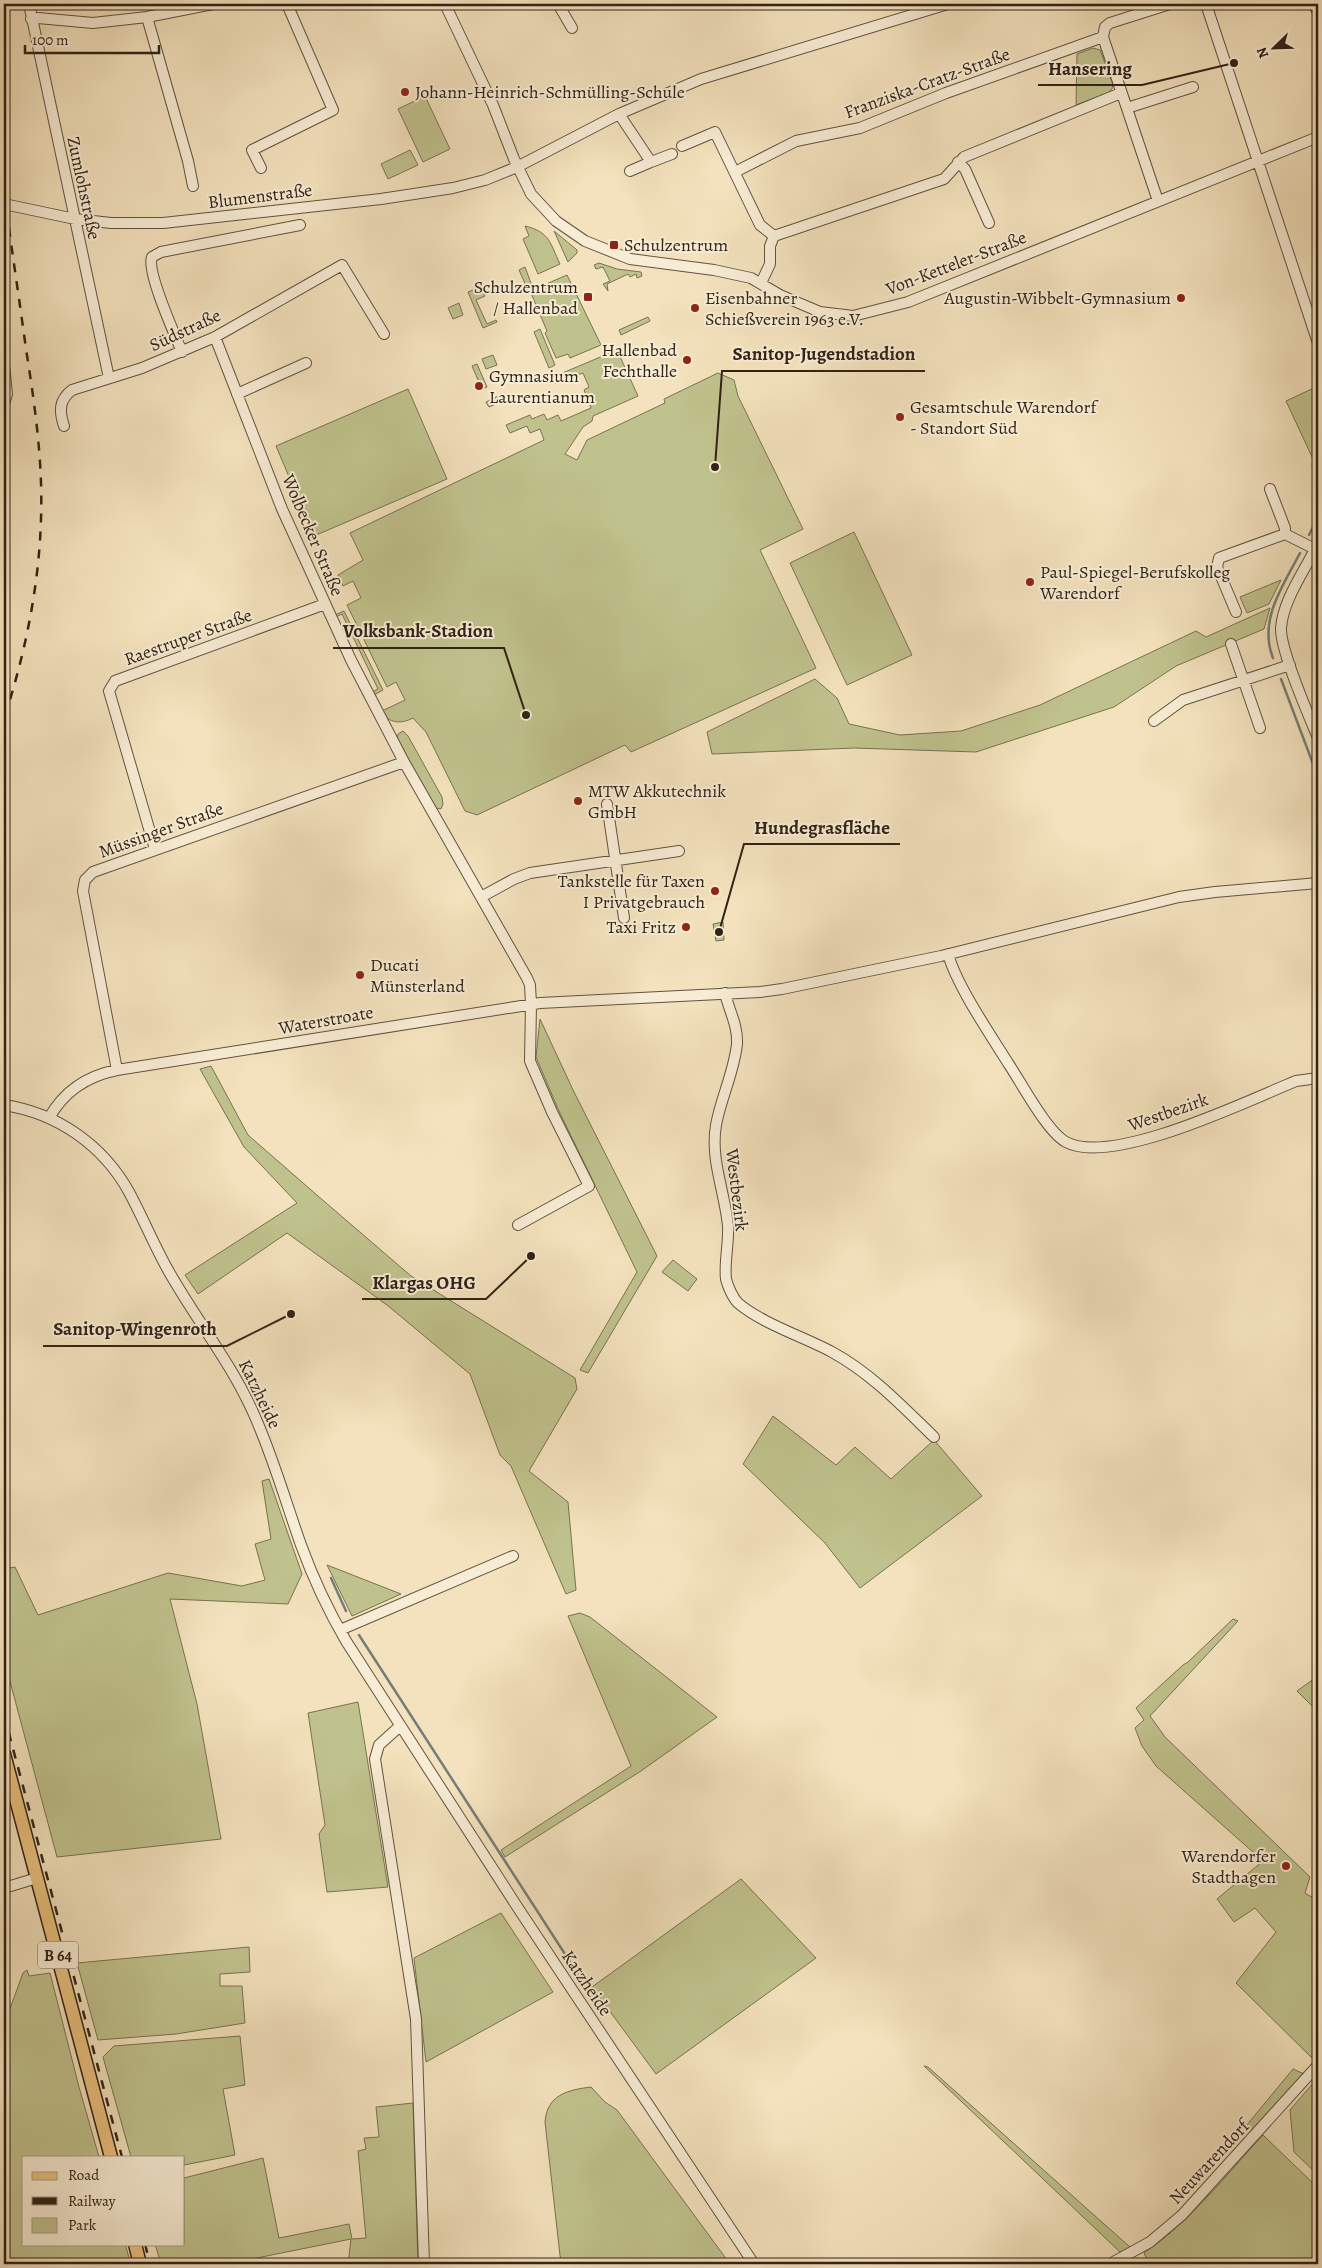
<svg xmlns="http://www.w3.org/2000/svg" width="1322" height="2268" viewBox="0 0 1322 2268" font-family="Alegreya,serif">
<rect width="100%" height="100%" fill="#f3e2bd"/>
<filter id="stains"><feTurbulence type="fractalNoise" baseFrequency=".004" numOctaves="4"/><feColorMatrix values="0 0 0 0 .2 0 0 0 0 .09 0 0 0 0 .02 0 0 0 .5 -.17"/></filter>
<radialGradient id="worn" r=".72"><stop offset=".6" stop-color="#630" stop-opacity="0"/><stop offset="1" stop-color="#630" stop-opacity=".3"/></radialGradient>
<path fill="#c0c28d" stroke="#787252" d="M1093,48L1100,50L1113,84L1112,89L1108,93L1076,105L1077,54Z
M425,96L450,149L423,162L398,109Z
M410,150L418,165L388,179L381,164Z
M525,226C550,232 550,243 560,264L538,274L523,239L529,236Z
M554,231L577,250V253L568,262Z
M599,263L617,269L641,272L642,276L637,278L636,274L630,277L628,274L607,284L608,291L603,284L610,281L603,267L596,269L594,265Z
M525,267L532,286L527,288L519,270Z
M567,275L601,345L570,358L568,354L556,358L545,333L547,331L530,291Z
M481,287L485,296L476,300L487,324L496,320L497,322L483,328L468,292Z
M459,303L463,315L453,319L448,308Z
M648,317L650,321L621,335L619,330Z
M540,329L555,365L549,368L534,332Z
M617,350L638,396L593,416L592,421L583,427L565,454L577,460L587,440L665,403L664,399L718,373L734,380L738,396L803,529L760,550L816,668L631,752L625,745L477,815L465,811L426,732L413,718C402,724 388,724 382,711L405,700L396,682L387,687L347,605L361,598L353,581L343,586L338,575L363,560L350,533L544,440L540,429L530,433L527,426L510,433L506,425L530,415L532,419L544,414L547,420L558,415L561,421L591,408L584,390L589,387L583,373L555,383L553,377Z
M493,355L497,365L486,369L482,359Z
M477,364L487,387L482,389L472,366Z
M1316,387L1318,395V471L1312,466L1313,459L1286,401Z
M408,389L447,479L314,536L276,446Z
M503,394L505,400L489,407L486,402Z
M854,532L912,655L847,685L790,563Z
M1281,580L1269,604L1247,613L1240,597Z
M1270,608L1264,629L1176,666L1114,707L976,752L854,748L712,754L707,732L815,679L837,698L849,724L900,735L961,731L1040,705L1196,631L1206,637Z
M344,611L383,690L374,695L372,692L378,689L342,614L336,617L335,615Z
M403,731L408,736L442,797L443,804L441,809L436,808L397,739L398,734Z
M723,922L724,940L716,941L713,924Z
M540,1019L574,1092L657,1256L588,1373L580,1370L637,1272L558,1109L536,1057Z
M211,1066L248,1135L318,1196L411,1276L575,1378L577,1389L529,1471L568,1502L576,1590L566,1594L511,1466L500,1455L470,1374L387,1305L287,1233L198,1294L185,1275L297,1203L244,1147L200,1069Z
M673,1260L697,1279L688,1291L662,1272Z
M773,1416L836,1465L855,1447L891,1479L934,1440L982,1496L860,1588L825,1543L743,1464Z
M269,1479L302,1574L288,1604L170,1599L197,1704L221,1839L57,1857L4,1659V1569L15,1567L38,1615L168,1573L242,1586L265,1580L255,1544L271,1539L262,1481Z
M327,1565L401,1594L352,1616Z
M580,1613L590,1617L717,1717L641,1771L505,1857L501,1850L631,1766L568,1616Z
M1233,1619L1238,1621L1150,1716L1165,1737L1310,1877L1305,1893L1318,1901V2054L1312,2058L1236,1983L1276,1932L1255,1908L1234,1922L1217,1899L1263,1861L1156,1766L1142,1746L1135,1728L1144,1720L1136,1708L1183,1665L1188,1662Z
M1318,1676V1712L1297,1691Z
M358,1702L388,1887L327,1892L319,1834L325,1825L308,1713Z
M741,1879L816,1958L656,2074L592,1987Z
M501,1913L553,1992L426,2062L414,1958Z
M249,1947L250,1972L220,1974V1986H242L245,2023L176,2034L98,2040L77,1963Z
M27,1970L29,1976L50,1973L79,2087L99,2157H24V2244H125L131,2264H4V2025L23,1973Z
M240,2036L245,2085L223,2089L235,2155L184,2165V2157H131L103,2057L114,2046Z
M924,2066L928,2067L1131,2248L1120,2252Z
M1293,2069L1304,2074L1252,2130L1246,2126Z
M1315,2081L1318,2083V2175L1294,2152L1290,2110Z
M591,2087L605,2102L617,2110L730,2264H561L545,2122C547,2095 567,2090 591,2087Z
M413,2103L418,2264H348L351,2239L227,2264H161L155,2244H184V2178L263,2158L279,2238L349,2224L352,2239L366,2238L358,2151L366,2149L364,2138L379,2137L376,2107Z
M1263,2135L1318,2188V2264H1149L1144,2253C1190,2222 1225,2176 1263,2135Z"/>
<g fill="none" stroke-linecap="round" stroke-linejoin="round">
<path stroke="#747e79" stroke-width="2.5" d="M1309,535L1318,517
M1273,658C1258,620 1283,586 1300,553
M1281,679L1318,777
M331,1578L346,1611
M359,1635L583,1982"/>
<defs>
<path id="minor" d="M29,4L109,378
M445,4L493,105L514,159L531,194L556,221L585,241L630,259L714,270L751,278L780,295L820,312L853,316L908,302L1318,137
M558,4L572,28
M1206,4L1318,343
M1313,4L1318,12
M147,17L188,161L193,186
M31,19L38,18L93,23L147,17L213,4
M1127,108L1193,87
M619,114L651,162L672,154
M682,146L715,132L760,225L774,236
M958,162L965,169L989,223
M261,168L252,150L333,110L287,4
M630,171L651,162
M735,172L796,141L860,128L946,93L1103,37
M1158,201L1103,37L1105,27L1110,23L1170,4
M4,204L75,219L111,223H163L381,199L453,188L485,180L517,167L619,114L701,79L948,4
M774,236L944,179L964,157L1121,93
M761,283L770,264V246L774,236
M215,337L282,509L351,660L404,762L527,978L530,985L531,1004L530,1061L552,1112L589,1186L518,1225
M182,352C175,335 146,271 152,257L161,252L300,225
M4,365L7,394L4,404
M237,394L306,363
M64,426C59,411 59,400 72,390L142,368L215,337L342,265L384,334
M1270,489L1285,528V534
M1318,543C1306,569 1283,599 1281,628C1280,650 1309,716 1318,738
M1236,612L1217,567L1219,558L1285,534L1315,549
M1231,644L1260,728
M1154,721L1183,700L1290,665
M607,804L624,918
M155,849L109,691L115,681L325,604
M481,897L514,879L530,873L679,851
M948,954C957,986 990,1034 1008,1063C1021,1082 1047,1132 1066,1142C1112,1167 1249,1100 1296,1081L1318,1078
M725,993C729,1011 738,1025 737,1044C734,1072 721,1098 716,1125C710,1160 725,1192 728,1226C729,1244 724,1262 726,1279C728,1287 733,1298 738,1303C761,1323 804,1337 832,1352C872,1374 902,1406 934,1437
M117,1070L83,891L85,880L93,872L404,762
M4,1105C57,1113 103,1145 129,1192C143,1218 154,1245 168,1270C195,1318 229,1360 252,1410C272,1453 285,1500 301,1545C313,1578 328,1610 346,1641L518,1908L754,2264
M49,1118C64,1091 87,1076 117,1070L540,1003L760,992L782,989L941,956L1179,897L1215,892L1318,883
M340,1630L513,1556
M400,1726L379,1745L375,1759L416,2019L424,2264
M4,1888L37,1878
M1110,2264L1150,2242L1182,2215L1318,2065"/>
<path id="major" d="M4,1754L111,2157
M135,2244L140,2264"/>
</defs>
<use href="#minor" stroke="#625240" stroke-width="12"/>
<use href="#major" stroke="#312216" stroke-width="15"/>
<use href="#minor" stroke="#f7ecd4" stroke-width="10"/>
<use href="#major" stroke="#eac17e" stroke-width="12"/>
<path stroke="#312216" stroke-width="2.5" stroke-dasharray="9 9" stroke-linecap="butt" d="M4,192C11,245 19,297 26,349C35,406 43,462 41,519C39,587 25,654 4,719
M4,1715L122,2157
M145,2244L150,2264"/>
</g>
<g fill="#8f2418" stroke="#f7ecd4" stroke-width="2">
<circle cx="405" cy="92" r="5"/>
<rect x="609" y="240" width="10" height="10" rx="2.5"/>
<rect x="583" y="292" width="10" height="10" rx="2.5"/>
<circle cx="1181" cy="298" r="5"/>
<circle cx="695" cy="308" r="5"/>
<circle cx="687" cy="360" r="5"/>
<circle cx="479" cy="386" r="5"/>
<circle cx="900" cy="417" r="5"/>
<circle cx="1030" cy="582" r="5"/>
<circle cx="578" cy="801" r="5"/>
<circle cx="715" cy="891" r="5"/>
<circle cx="686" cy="927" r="5"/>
<circle cx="360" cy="975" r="5"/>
<circle cx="1286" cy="1866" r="5"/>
</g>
<g text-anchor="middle" stroke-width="4" stroke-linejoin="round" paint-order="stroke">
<rect fill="#f7ecd4" stroke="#6c5f4f" stroke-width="1" x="38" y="1941.5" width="40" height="27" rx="4"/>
<g font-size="16" font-weight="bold" fill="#312216">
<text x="58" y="1961">B 64</text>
</g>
<g font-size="18" fill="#312216" stroke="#f7ecd4">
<text transform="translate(927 83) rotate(-20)" y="6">Franziska-Cratz-Straße</text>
<text transform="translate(84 188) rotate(78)" y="6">Zumlohstraße</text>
<text transform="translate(260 196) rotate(-7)" y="6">Blumenstraße</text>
<text transform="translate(956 263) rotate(-21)" y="6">Von-Ketteler-Straße</text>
<text transform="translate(185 330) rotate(-25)" y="6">Südstraße</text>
<text transform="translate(313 535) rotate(67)" y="6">Wolbecker Straße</text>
<text transform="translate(188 637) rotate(-20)" y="6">Raestruper Straße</text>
<text transform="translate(161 830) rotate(-20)" y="6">Müssinger Straße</text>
<text transform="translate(326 1020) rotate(-10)" y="6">Waterstroate</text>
<text transform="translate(1168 1112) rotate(-19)" y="6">Westbezirk</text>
<text transform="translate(737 1190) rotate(83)" y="6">Westbezirk</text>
<text transform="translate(260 1394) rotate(64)" y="6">Katzheide</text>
<text transform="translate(587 1983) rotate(56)" y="6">Katzheide</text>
<text transform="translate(1209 2162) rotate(-47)" y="6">Neuwarendorf</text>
</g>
<g font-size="18" fill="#312216" stroke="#f7ecd4" text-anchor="start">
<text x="415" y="98">Johann-Heinrich-Schmülling-Schule</text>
<text x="624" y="251">Schulzentrum</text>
<text x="578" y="293" text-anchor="end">Schulzentrum<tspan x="578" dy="21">/ Hallenbad</tspan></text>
<text x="705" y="304">Eisenbahner<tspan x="705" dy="21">Schießverein 1963 e.V.</tspan></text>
<text x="1171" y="304" text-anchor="end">Augustin-Wibbelt-Gymnasium</text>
<text x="677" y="356" text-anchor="end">Hallenbad<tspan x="677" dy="21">Fechthalle</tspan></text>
<text x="489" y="382">Gymnasium<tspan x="489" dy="21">Laurentianum</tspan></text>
<text x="910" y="413">Gesamtschule Warendorf<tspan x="910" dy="21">- Standort Süd</tspan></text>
<text x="1040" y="578">Paul-Spiegel-Berufskolleg<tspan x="1040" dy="21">Warendorf</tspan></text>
<text x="588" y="797">MTW Akkutechnik<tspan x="588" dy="21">GmbH</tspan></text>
<text x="705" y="887" text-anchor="end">Tankstelle für Taxen<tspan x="705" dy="21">I Privatgebrauch</tspan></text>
<text x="676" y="933" text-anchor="end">Taxi Fritz</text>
<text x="370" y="971">Ducati<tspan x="370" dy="21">Münsterland</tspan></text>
<text x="1276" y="1862" text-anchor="end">Warendorfer<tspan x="1276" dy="21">Stadthagen</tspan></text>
</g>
</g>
<path fill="none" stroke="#312216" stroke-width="2" d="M1234 63L1142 85H1038M715 467L722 371H925M526 715L504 648H333M719 932L744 844H900M531 1256L486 1299H362M291 1314L227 1346H43"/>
<g fill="#312216" stroke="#f7ecd4" stroke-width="2">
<circle cx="1234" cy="63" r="5"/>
<circle cx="715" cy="467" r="5"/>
<circle cx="526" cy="715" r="5"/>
<circle cx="719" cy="932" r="5"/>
<circle cx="531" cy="1256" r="5"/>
<circle cx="291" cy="1314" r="5"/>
</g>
<g font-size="19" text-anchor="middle" font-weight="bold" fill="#312216" stroke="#f7ecd4" stroke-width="4" stroke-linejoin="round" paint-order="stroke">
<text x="1090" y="75">Hansering</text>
<text x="824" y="360">Sanitop-Jugendstadion</text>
<text x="418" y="637">Volksbank-Stadion</text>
<text x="822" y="834">Hundegrasfläche</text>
<text x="424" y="1289">Klargas OHG</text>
<text x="135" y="1335">Sanitop-Wingenroth</text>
</g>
<rect width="1322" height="2268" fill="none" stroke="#f3e2bd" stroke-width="20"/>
<rect x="5" y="5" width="1312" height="2258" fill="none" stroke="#312216" stroke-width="2.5"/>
<rect x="10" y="10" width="1302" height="2248" fill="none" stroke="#312216"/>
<rect x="22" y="2156" width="162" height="90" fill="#f7ecd4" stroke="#a89b88"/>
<rect x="32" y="2172" width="25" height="8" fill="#eac17e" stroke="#a89b88"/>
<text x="68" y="2180" font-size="15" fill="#312216">Road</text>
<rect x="32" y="2197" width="25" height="8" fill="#312216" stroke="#a89b88"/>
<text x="68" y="2206" font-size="15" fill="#312216">Railway</text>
<rect x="32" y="2218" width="25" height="15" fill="#c0c28d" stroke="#a89b88"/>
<text x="68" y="2230" font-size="15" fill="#312216">Park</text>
<g transform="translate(1274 48) rotate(247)" stroke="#f7ecd4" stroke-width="4" paint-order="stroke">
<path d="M0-4L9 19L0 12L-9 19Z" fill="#312216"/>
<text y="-8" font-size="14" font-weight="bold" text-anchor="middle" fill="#312216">N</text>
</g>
<path d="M25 45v8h134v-8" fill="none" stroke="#312216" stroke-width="2.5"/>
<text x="32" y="45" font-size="15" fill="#312216" stroke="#f7ecd4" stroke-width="4" paint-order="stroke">100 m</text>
<rect width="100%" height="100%" filter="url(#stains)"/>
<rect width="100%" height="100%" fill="url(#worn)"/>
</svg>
